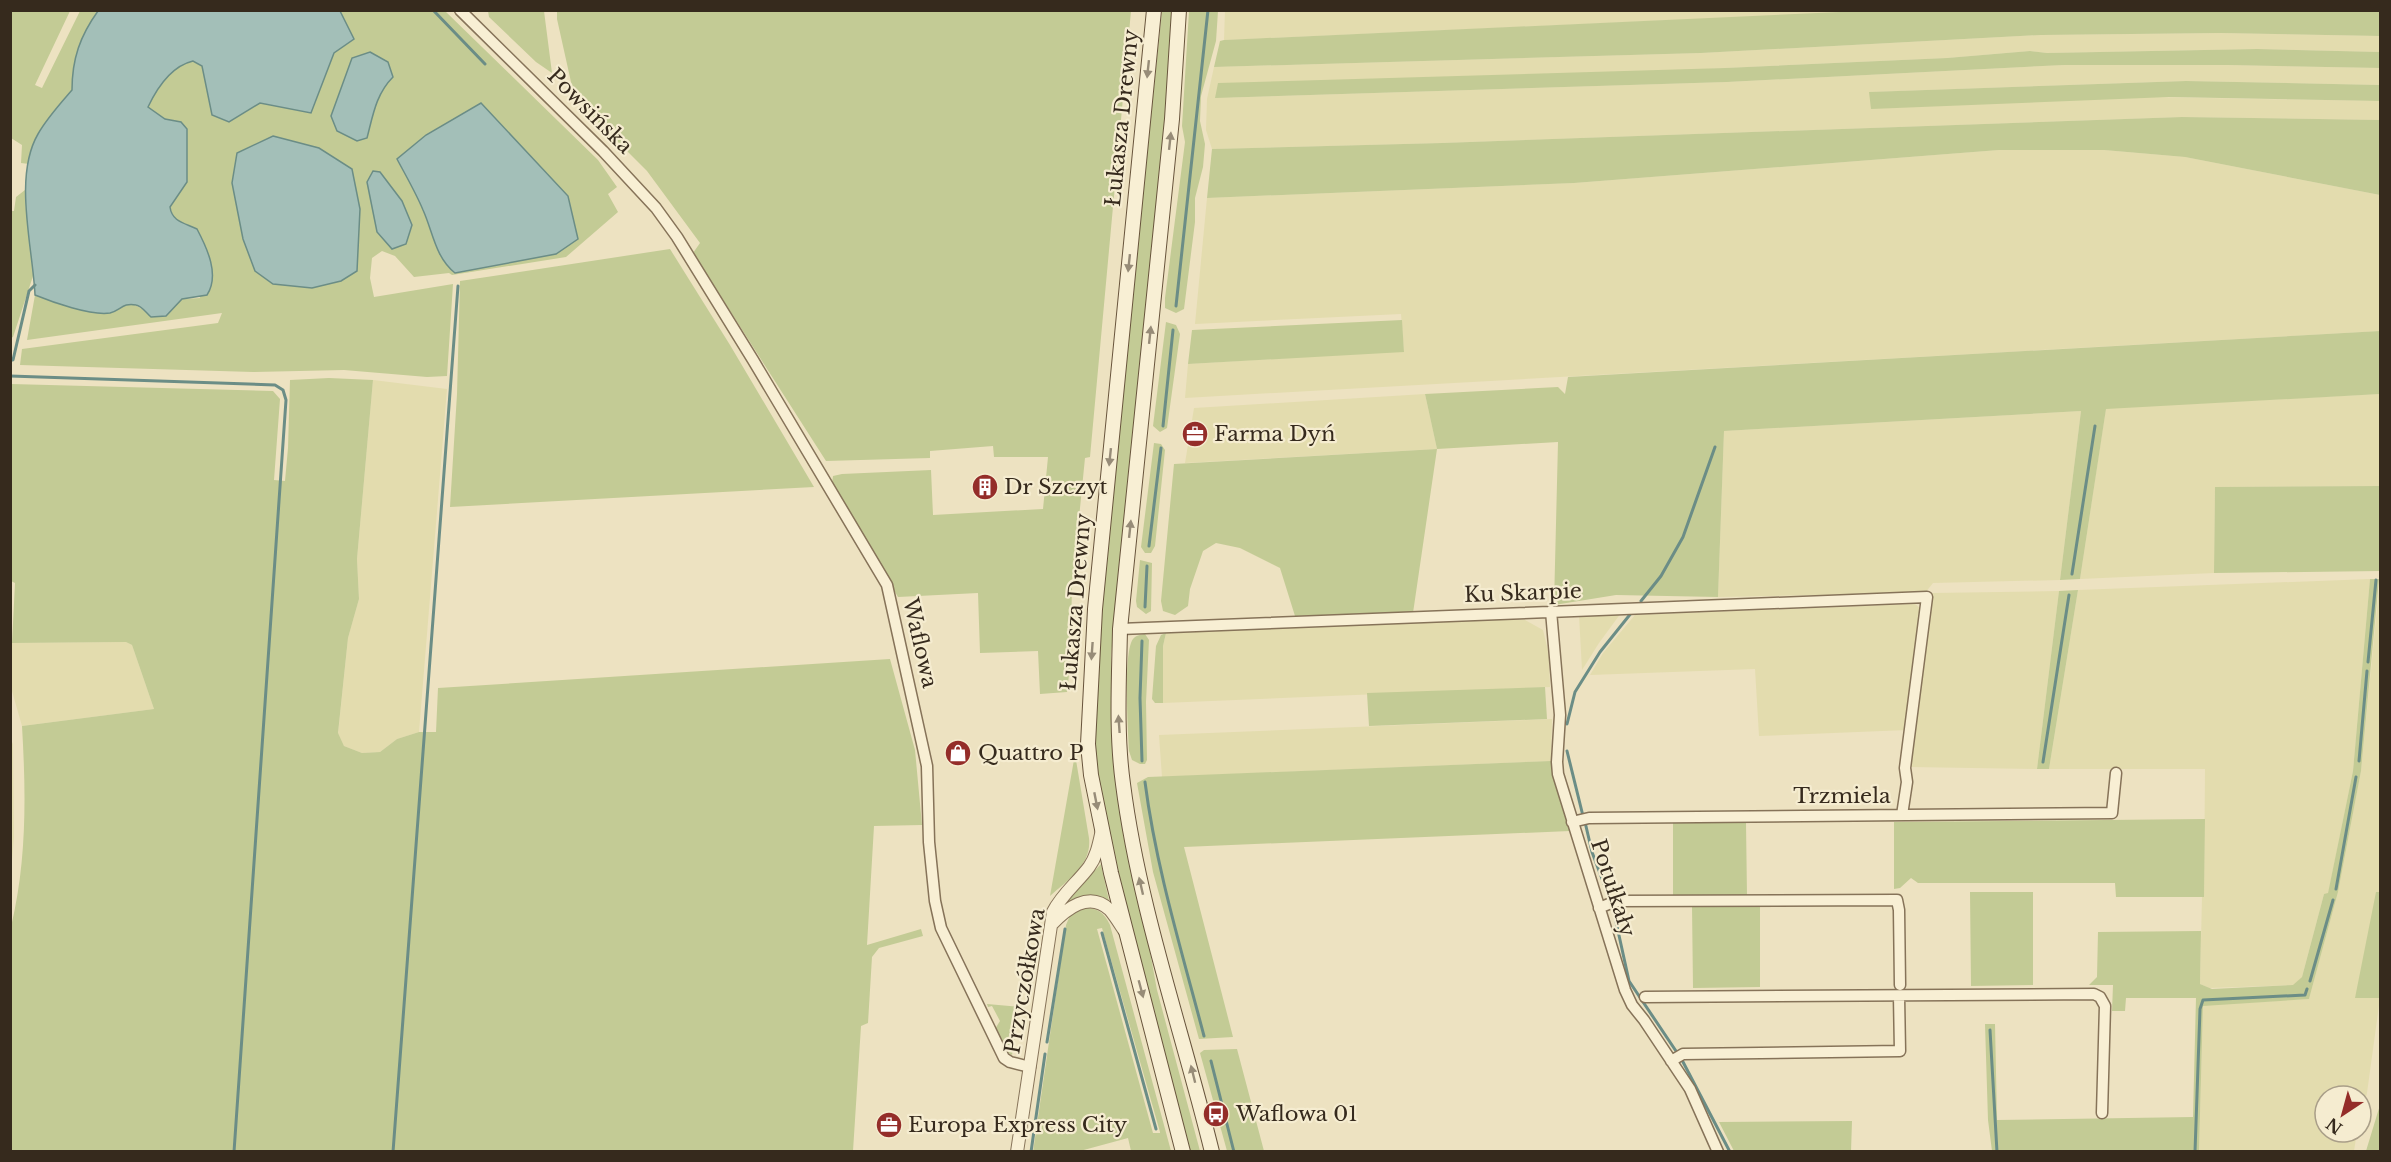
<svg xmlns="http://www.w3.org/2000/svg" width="2391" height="1162" viewBox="0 0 2391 1162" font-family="'Libre Baskerville',serif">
<rect width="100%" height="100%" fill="#ede2c1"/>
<path fill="#e3dcae" d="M1225,10L1885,11L1224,40Z
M2221,33L2380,36V52L2257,49L2047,53L2030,51L1947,58L1725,68L1216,98L1727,82L2064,65H2228L2380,68V85L2186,81L1870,92L2380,101V120L2182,117L1442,143L1212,149L1206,130L1207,99L1214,67L1701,53L2041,35Z
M1999,150H2104L2185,157L2380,195V331L1185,398L1188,364L1404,351L1401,314L1195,324L1207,198L1574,183Z
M373,380L447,389L419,732L397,739L380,752L362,753L344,746L338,734L348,638L359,599L357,559Z
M1425,394L1437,449L1185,463L1194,408Z
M2380,394V486L2215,487L2214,573L2080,579L2106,408Z
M2081,411L2060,580L1933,583L1925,593L1718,597L1724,431Z
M2380,578V892H2377L2356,998H2380L2367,1093L2361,1117V1096H2325V1132H2357L2354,1151L2199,1152L2203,1005L2309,999L2338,892L2361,771Z
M2370,579L2353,771L2328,894H2324L2302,977L2294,985L2209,988L2200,984L2202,897H2204L2205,769H2049L2078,590Z
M2059,591L2037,769L1910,767L1932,593Z
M1915,604L1920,608L1916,662L1907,730L1759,736L1755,669L1590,675L1603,653L1635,615Z
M1621,613L1599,643L1582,670L1579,615Z
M1369,619L1525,620L1543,630L1549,655L1550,687L1163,703V646L1166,633Z
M126,642L132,645L154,709L22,726L12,691V643Z
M1552,719L1551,761L1162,777L1159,735Z
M11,740L13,744L14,837L11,873Z"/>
<path fill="#c3cb95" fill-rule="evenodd" d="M1885,10L2380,11V36L2221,33L2041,35L1701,53L1214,67L1220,41L1224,40Z
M10,11H70L35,85L42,88L80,11H98C81,35 72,60 72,90C52,112 34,134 29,164L21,163L22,145L11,138Z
M340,11H445L598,160L617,187L608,194L618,212L566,257L452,275L449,273L414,277L395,256L382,251L372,258L370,278L374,297L453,284L447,376L427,377L344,370L253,372L20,365L22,349L218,323L222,313L27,340L35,295L59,304L110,313C130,301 134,301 151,317L166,316L182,299L200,298L170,207L187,182L181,122L165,119L148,107C157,88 171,66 193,61L202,66L212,115L229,122L260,103L311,113L334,53L354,39Z
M488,11H544L552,73L536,62L489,17Z
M557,11H1131L1090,457L1085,458L1072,588L1070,666L1067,692L1040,694L1038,651L980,653L978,593L898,597L832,484L833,476L842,474L931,470L933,515L1043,509L1048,457H994L993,446L930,451V458L826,461L693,253L700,243L647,171L585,109L573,91L557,19Z
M1162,11H1172L1164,130L1111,656V730L1116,788L1124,839L1146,930L1157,990L1200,1151H1189L1126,908L1097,771L1095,737L1097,680L1112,489Z
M1189,11H1218L1216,41L1201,96L1200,121L1205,144L1203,167L1195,198V222L1184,309L1176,313L1165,308V298L1185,142L1182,126Z
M2257,49L2380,52V68L2228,65H2064L1727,82L1215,98L1218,83L1725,68L1947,58L2030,51L2047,53Z
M2186,81L2380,85V101L2169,97L1871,109L1869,92Z
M2182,117L2380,120V195L2185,157L2104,150H1999L1574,183L1207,198L1212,149L1442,143Z
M25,190L26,210L34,273L13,337L11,338V211H14L16,197Z
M670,249L730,345L814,487L450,507L457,394L460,281Z
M1402,320L1404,352L1188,364L1192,330Z
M1166,322L1176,325L1180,334L1167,428L1160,432L1153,426Z
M2380,331V394L2106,409L2080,579L2060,580L2081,411L1724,431L1718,597L1616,595L1554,605L1558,442L1437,449L1413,613L1295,616L1280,568L1240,548L1216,543L1203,551L1190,589L1188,606L1175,615L1163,611L1161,601L1174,464L1437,449L1425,394L1558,387L1565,394L1568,377Z
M329,378L373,380L357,559L359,599L348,638L338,733L344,746L362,753L380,752L397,739L419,732H436L438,688L890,659L915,750L922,825L874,826L867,945L921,929L923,936L879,948L872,957L868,1023L861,1026L853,1151H11V927C27,860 26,794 22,726L154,709L132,645L126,642L12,643L15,583L11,581V384L273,391L280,399L274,480L285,481L288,448L290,380Z
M1154,443L1161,444L1165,450L1155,546L1151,553H1145L1141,547Z
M2380,486V571L2214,573L2215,487Z
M1140,560L1152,563L1151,611L1146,614L1137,607L1136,601Z
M2370,579H2379L2361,771L2338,892L2309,999L2203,1006L2199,1151H1992L1988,1120L1985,1024H1995L1997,1120L2193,1117L2196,998H2126L2125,1011H2112L2113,985H2089L2097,977L2098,932L2201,931L2200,984L2212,989L2293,985L2302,977L2324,894L2328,893L2353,771Z
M2078,590L2049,769H2037L2059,591Z
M1166,633L1163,646V703H1155L1152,699L1156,646L1161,635Z
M1145,634L1149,640L1146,702L1147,760L1145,764H1140L1132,760L1129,751C1128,731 1123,652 1133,639C1136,635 1140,635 1145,634Z
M1545,687L1547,719L1369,726L1367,693Z
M1075,754L1089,838C1092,865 1068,880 1050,896Z
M1551,761L1570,831L1184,847L1233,1037L1199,1039L1153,872L1137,783L1148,777Z
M2205,819L2204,897H2116L2115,883H1918L1911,878L1900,888L1894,889V822Z
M1673,823H1746L1747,896L1673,897Z
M1101,864L1109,901L1082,897L1060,907Z
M1970,892H2033V985L1971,986Z
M2376,892H2380V998H2355Z
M1760,905V987L1693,988L1692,906Z
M1083,907C1097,908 1104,912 1110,925L1171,1151H1131L1128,1138L1080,1151L1033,1152L1066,925L1071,913ZM1102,928L1160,1132V1133H1153L1097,929Z
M987,1004L1020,1007L1012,1055L1007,1052L995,1029L1000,1021L992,1006L988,1007Z
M1237,1049L1264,1151H1227L1200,1053L1204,1050Z
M2380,1105V1151H2366Z
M1852,1121L1851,1152L1734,1151L1719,1122Z"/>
<path fill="#a3bfb8" stroke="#6b8d86" stroke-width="1.5" d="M98,11H340L354,39L334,53L311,113L260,103L229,122L212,115L202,66L193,61C172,66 157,88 148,107L165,119L181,122L187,129V182L170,207C172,222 185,223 197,229C207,248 220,275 207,295L182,299L166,316L151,317C146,313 142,306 136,305C123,302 120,311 110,313C91,316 52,302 35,295C33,248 13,177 38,134C47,118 60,104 72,90C72,59 80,36 98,11Z
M370,52L388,62L393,77C376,94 373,115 367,138L357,141L337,131L331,116L352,58Z
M481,103L568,196L578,239L556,254L455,273C435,257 433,232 423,210C416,193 406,176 397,159L426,135Z
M273,136L319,148L352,169L360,209L357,271L341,281L312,288L273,284L255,271L243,239L232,183L237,153Z
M373,171L380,172L402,201L412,225L406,244L392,249L377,232L367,182Z"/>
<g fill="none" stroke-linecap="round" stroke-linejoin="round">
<path stroke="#6b8d86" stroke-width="3" d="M433,10L485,64
M1176,306L1208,10
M10,360H13L29,291L35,285
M10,376L275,385L283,390L286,400L234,1152
M1163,426L1173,330
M1149,546L1161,448
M2072,574L2095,426
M1641,601L1661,576L1683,537L1715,447
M1145,607L1147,566
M1142,641L1140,698L1142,761
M2368,662L2376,580
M1567,724L1575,692L1600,652L1632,612
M1567,751L1583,816
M2359,761L2367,671
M2043,762L2069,595
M1145,782C1156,868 1182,952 1204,1036
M1585,822L1592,852L1613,908L1629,981L1682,1060L1730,1152
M2336,889L2356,777
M1102,933L1156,1129
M2310,981L2333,900
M1990,1030L1997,1152
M1047,1042L1065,929
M1211,1061L1234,1152
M393,1152L458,286
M1031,1152L1045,1054
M2195,1152L2200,1009L2203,1000L2305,995L2307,989"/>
<defs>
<path id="minor" d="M460,10L603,151L656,208L677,237L753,360L887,585L927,766L929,842L935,901L941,928L1004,1058L1010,1062L1030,1067
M1551,611L1560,715L1557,762L1558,774L1625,990L1632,1005L1644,1020L1690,1089L1718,1152
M1120,629L1927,597L1905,768L1907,782L1902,815
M1572,822L1589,818L2112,813L2116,773
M1599,908L1616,901L1897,900L1899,910L1900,985
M1645,997L2094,994L2100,997L2105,1006L2102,1113
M1671,1061L1683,1054L1900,1051L1899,996"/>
<path id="tertiary" d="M1051,925C1066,909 1089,890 1110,910C1115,916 1120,924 1124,930
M1017,1152L1053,912C1062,894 1077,883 1089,867C1097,856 1099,843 1102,830"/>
<path id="secondary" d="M1154,10L1095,609L1088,744L1091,775L1111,873L1183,1152
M1179,10L1172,119L1120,629C1119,681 1116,733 1123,784C1139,909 1182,1029 1212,1152"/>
</defs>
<use href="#minor" stroke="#867359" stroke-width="13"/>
<use href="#tertiary" stroke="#867359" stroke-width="14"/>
<use href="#secondary" stroke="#68543c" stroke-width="16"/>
<use href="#minor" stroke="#f8efd4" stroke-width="10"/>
<use href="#tertiary" stroke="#f8efd4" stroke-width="12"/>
<use href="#secondary" stroke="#f8efd4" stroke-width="14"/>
</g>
<defs><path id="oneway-solid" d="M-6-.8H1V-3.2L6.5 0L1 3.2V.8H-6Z" transform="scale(1.5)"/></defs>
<g fill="#978c78">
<use href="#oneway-solid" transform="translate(1148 69) rotate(96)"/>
<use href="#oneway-solid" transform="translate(1170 141) rotate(-84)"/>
<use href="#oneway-solid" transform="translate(1129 263) rotate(96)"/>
<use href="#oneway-solid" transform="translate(1150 335) rotate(-84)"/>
<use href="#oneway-solid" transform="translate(1110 457) rotate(96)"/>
<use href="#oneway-solid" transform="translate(1130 529) rotate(-84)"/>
<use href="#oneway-solid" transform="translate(1092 651) rotate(94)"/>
<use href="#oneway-solid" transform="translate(1119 724) rotate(-94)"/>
<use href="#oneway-solid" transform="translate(1096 801) rotate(79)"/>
<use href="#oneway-solid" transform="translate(1141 886) rotate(-103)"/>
<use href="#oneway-solid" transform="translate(1141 989) rotate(75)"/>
<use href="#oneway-solid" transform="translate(1193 1074) rotate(-104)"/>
</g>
<defs>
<symbol id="office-disc" viewBox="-11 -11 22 22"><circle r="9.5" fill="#942d29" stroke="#f5ecd0"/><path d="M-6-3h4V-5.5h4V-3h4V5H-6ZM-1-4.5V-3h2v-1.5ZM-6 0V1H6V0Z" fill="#fff"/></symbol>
<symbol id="building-disc" viewBox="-11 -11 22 22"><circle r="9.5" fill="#942d29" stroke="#f5ecd0"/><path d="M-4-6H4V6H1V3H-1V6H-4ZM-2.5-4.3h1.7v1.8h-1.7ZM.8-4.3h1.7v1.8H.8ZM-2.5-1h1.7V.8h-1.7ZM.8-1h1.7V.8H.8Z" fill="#fff"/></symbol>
<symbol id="shop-disc" viewBox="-11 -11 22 22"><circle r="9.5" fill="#942d29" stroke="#f5ecd0"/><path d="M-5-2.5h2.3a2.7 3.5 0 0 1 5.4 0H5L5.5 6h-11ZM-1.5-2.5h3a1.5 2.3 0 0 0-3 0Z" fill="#fff"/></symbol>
<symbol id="bus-disc" viewBox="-11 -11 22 22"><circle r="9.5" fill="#942d29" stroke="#f5ecd0"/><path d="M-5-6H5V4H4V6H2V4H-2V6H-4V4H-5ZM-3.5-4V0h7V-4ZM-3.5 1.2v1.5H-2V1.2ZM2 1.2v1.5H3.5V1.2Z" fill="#fff"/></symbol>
</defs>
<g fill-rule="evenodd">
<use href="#office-disc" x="1180" y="419" width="30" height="30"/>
<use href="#building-disc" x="970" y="472" width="30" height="30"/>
<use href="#shop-disc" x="943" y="738" width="30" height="30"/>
<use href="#bus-disc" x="1201" y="1099" width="30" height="30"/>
<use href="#office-disc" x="874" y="1110" width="30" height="30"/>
</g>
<g text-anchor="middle" stroke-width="4.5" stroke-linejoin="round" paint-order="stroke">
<g font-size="21" fill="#362a1d" stroke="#f5ecd0">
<text transform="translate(590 111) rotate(45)" y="7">Powsińska</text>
<text transform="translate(1122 118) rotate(-84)" y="7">Łukasza Drewny</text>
<text transform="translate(1523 593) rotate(-2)" y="7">Ku Skarpie</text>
<text transform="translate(1076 602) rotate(-85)" y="7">Łukasza Drewny</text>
<text transform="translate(920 643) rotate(77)" y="7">Waflowa</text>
<text x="1842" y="803">Trzmiela</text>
<text transform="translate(1613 888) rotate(72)" y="7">Potułkały</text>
<text transform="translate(1025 981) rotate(-80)" y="7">Przyczółkowa</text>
</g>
<g font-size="21" fill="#362a1d" stroke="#f5ecd0" text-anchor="start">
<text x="1214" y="441">Farma Dyń</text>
<text x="1004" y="494">Dr Szczyt</text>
<text x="978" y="760">Quattro P</text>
<text x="1236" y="1121">Waflowa 01</text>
<text x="908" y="1132">Europa Express City</text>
</g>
</g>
<rect width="2391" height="1162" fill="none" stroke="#362a1d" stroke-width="24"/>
<g transform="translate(2343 1114) rotate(216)"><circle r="28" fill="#f5ecd0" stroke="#a99e88" stroke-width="1.5"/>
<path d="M0-4.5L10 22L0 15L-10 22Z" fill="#942d29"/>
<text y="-9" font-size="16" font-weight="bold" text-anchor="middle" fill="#362a1d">N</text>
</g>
</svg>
